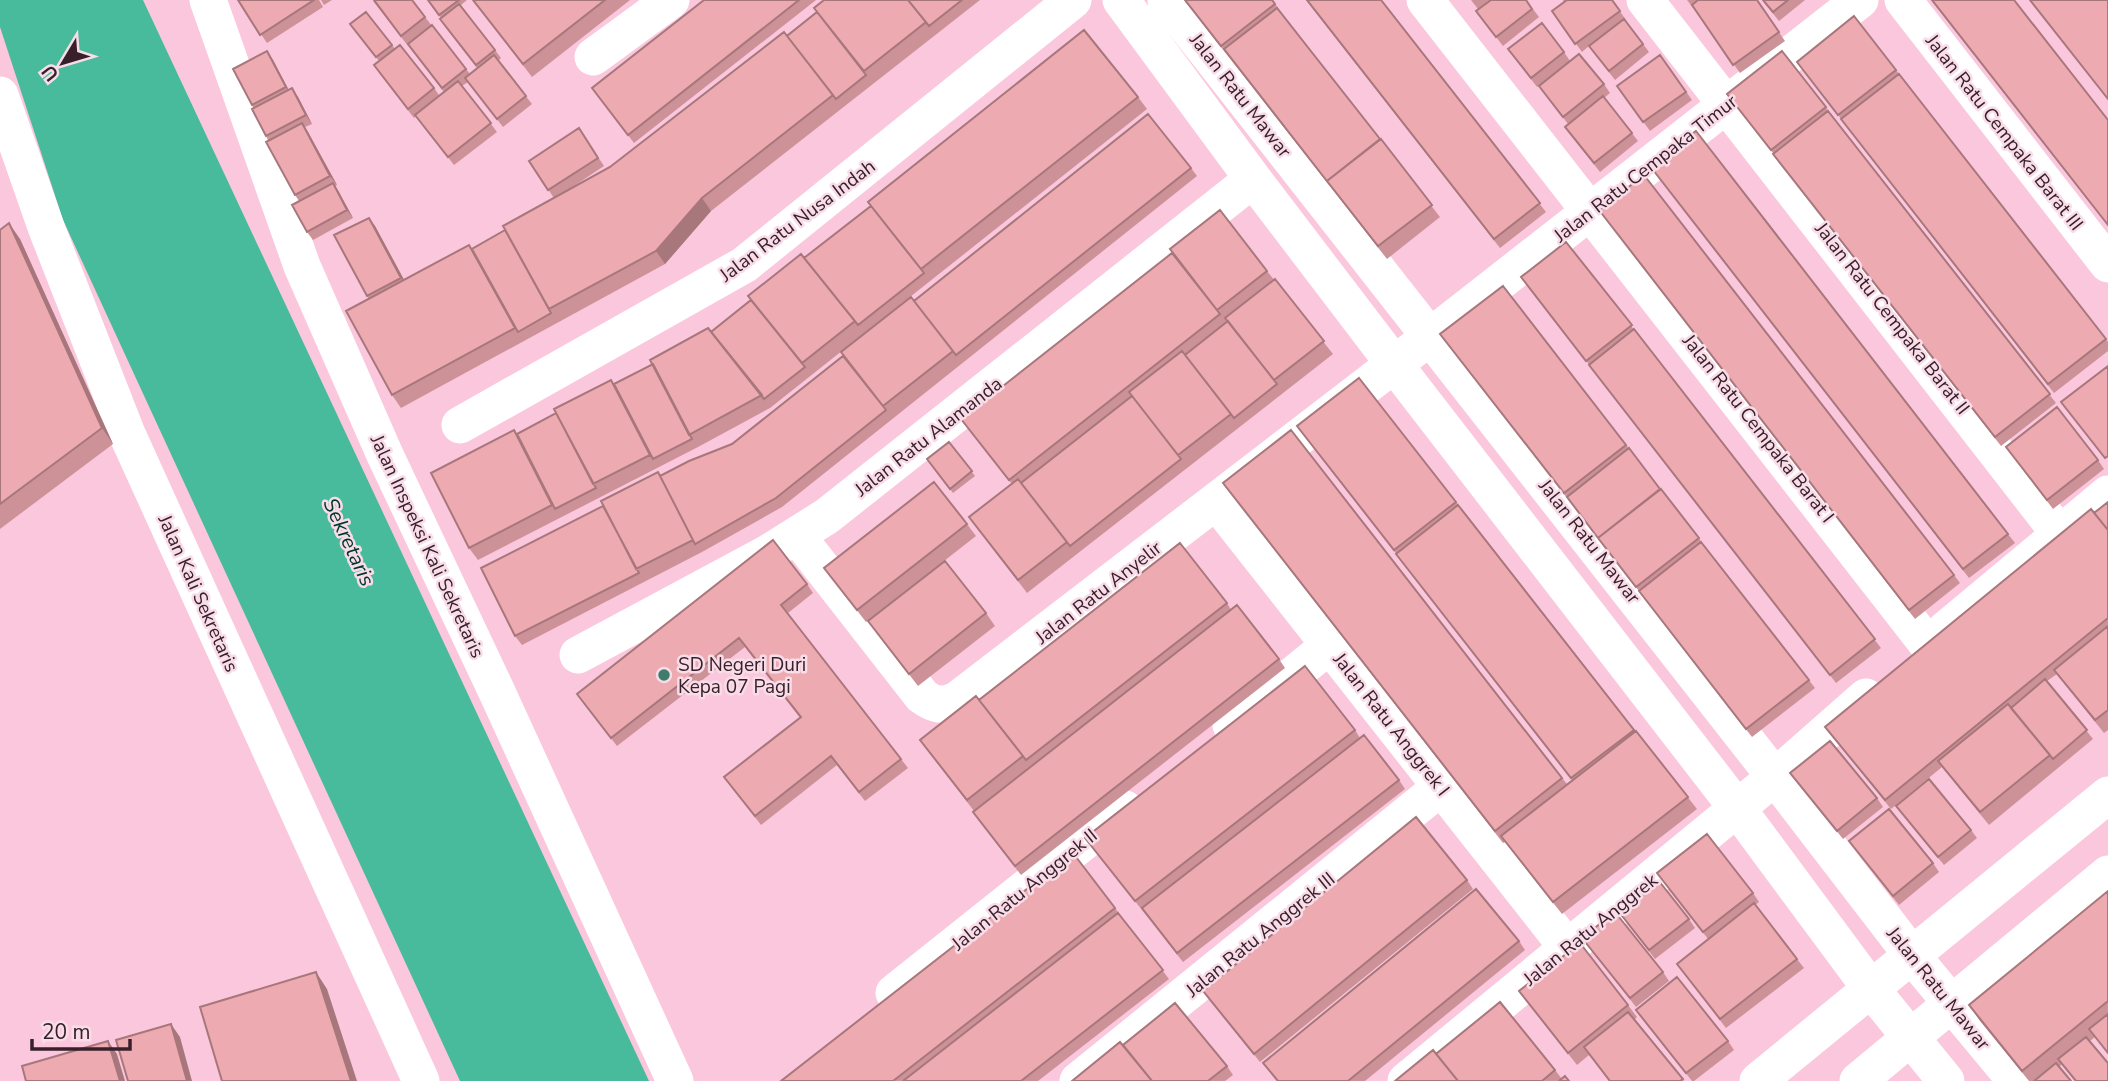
<svg xmlns="http://www.w3.org/2000/svg" width="2108" height="1081" viewBox="0 0 2108 1081" font-family="'Nunito Sans',sans-serif">
<rect width="100%" height="100%" fill="#fbc7dd"/>
<path fill="#48bb9c" d="M0,0H143L649,1081H460L63,220L0,27Z"/>
<g fill="none" stroke-linecap="round" stroke-linejoin="round">
<path stroke="#fff" stroke-width="37" d="M208,0L302,266L385,455L496,690L675,1081
M1121,0L1253,179L1394,364L1737,808L1871,989L1946,1081
M1166,0L1775,777L1918,963L2016,1081
M1425,0L1928,645
M1645,0L2059,533
M1903,0L2108,264
M593,57L671,0
M0,95L46,227L127,434L421,1081
M460,425L744,265L1073,0
M1216,501L1567,947
M797,536L922,696C936,706 941,706 957,700L1431,336L1860,0
M1945,630L2108,494
M578,655L768,553L827,516L1253,179
M1231,725L1330,645
M894,993L1125,809
M1078,1081L1441,787
M1406,1081L1775,777L1866,697
M1758,1081L2108,795
M1858,1081L2108,874"/>
</g>
<path fill="#cd9298" d="M238,0H319L323,7L267,43Z
M321,0H332L324,5Z
M427,0H467L461,5L495,50L501,58L498,61L532,104L503,127L468,82L462,86L497,132L454,165L416,116L414,118L380,74L374,65L379,61L350,24L366,12L395,49L434,88L439,95L444,92L373,1L425,17L470,74L477,68L446,28L440,19L441,18Z
M473,0H630L532,77Z
M704,0H816L634,143L592,88Z
M824,0H980L711,211L665,264L401,408L392,395L369,299L367,296L369,218L375,226L404,280L472,249L505,230L554,198L529,161L579,128L604,166L565,192L610,167L817,12Z
M1184,0H1272L1440,217L1387,259Z
M1306,0H1381L1546,212L1500,248Z
M1471,0H1490L1478,9Z
M1526,0L1539,17L1503,46L1476,11Z
M1563,0H1612L1626,20H1625L1649,52L1615,80L1589,46L1582,52L1552,11L1564,2Z
M1687,0H1757L1785,41L1740,73L1694,8H1693Z
M1762,0H1805L1779,21Z
M1854,16L2108,342V351L2054,393L1797,62Z
M1508,49L1564,52L1570,61L1604,84L1610,93L1604,98L1638,141L1600,172L1571,135L1565,127L1568,124L1539,86L1555,73L1537,87Z
M267,51L273,60L288,90L298,97L312,124L305,127L337,185L335,186L353,218L313,240L307,232L299,201L295,195L266,136L252,105Z
M1782,51L2056,403L2001,446L1727,94Z
M1660,55L1692,100L1650,131L1617,86Z
M1138,97L1147,109L770,408L698,447L478,560L469,548L514,430L517,434L556,413L611,380L614,384L711,332L804,258Z
M1650,166L2008,534L2015,543L1969,578Z
M1191,168L1197,176L782,507L702,552L522,645L515,636L603,506L658,472L660,476L732,444L914,301Z
M1599,210L1954,575L1960,583L1915,619Z
M0,230L20,239L113,444L0,529Z
M1566,242L1881,648L1836,683L1521,277Z
M1267,271L1333,354L1027,593L969,517L1012,484L961,419Z
M1503,286L1815,688L1752,737L1440,334Z
M1359,378L1697,809L1562,914L1505,842L1503,843L1223,483L1562,778L1567,784L1572,780L1297,426Z
M949,442L975,476L953,493L927,459Z
M2006,447L2098,460L2104,469L2053,509Z
M2108,502V730L2104,733L2057,674L2047,681L2093,739L1989,825L1942,767L1891,809L1825,727Z
M967,524L976,536L866,622L824,568Z
M807,584L813,593L788,613L908,768L865,801L837,765L761,825L724,777L800,718L745,647L617,746L577,694Z
M1227,603L1231,610L1279,659L1285,668L1021,875L979,821L973,812L974,811L920,740L979,700Z
M986,613L995,626L918,686L868,621Z
M1355,730L1360,738L1399,780L1405,789L1183,962L1085,838Z
M1790,773L1877,798L1883,807L1843,839Z
M1896,806L1971,830L1977,838L1944,865Z
M1849,841L1933,863L1939,872L1899,905Z
M1657,873L1753,893L1759,902L1755,905L1804,968L1726,1028L1677,964L1708,939Z
M1467,880L1473,889L1260,1062L1203,991Z
M2108,891V1054L2095,1037L2090,1041L2108,1081H2075L2062,1064L2059,1067L2071,1081H2029L1980,1021L1969,1005Z
M1115,908L1169,979L1038,1081H781Z
M1619,912L1689,919L1695,928L1655,959Z
M1582,938L1663,972L1669,981L1636,1007Z
M1519,941L1525,950L1365,1081H1277L1263,1063Z
M1519,991L1628,1005L1637,1017L1635,1019L1684,1081H1609L1589,1055L1577,1065Z
M1636,1010L1728,1041L1734,1050L1694,1081H1692Z
M1123,1045L1227,1066L1233,1075L1225,1081H1072Z
M1436,1054L1555,1070L1562,1079L1559,1081H1395Z"/>
<path fill="#a7777c" d="M267,51L273,60L292,96L286,87Z
M292,88L298,97L312,124L306,115Z
M302,123L308,132L337,185L330,176Z
M333,183L339,192L353,218L347,210Z
M702,198L711,211L665,264L656,251Z
M369,218L375,226L408,287L401,278Z
M9,223L20,239L113,444L102,428Z
M316,972L327,989L357,1081H351Z
M171,1024L180,1037L192,1081H187Z
M108,1041L117,1054L125,1081H120Z"/>
<path fill="#eeaab1" stroke="#a7777c" stroke-width="2" d="M238,0H314L260,35Z
M374,0H412L425,17L401,36Z
M428,0H459L439,15Z
M473,0H605L523,64Z
M704,0H799L628,135L592,88Z
M824,0H908L926,22L864,71L814,8Z
M908,0H962L929,26Z
M1185,0H1272L1275,4L1221,46Z
M1307,0H1381L1540,203L1494,239Z
M1491,0H1526L1532,9L1496,37L1476,11Z
M1567,0H1612L1620,11L1575,44L1552,11Z
M1698,0H1757L1779,32L1733,65L1692,5Z
M1763,0H1788L1773,12Z
M1932,0H2014L2108,120V225Z
M2030,0H2108V99Z
M459,4L495,50L476,65L440,19Z
M1277,8L1380,139L1327,181L1330,185L1224,49Z
M366,12L392,45L376,57L350,24Z
M817,12L866,75L836,99L787,36Z
M1854,16L1896,70L1838,115L1797,62Z
M1624,19L1643,44L1609,71L1589,46Z
M1542,23L1564,52L1531,78L1508,49Z
M432,25L466,69L442,88L408,44Z
M1084,30L1138,97L921,269L868,202Z
M784,32L833,95L702,198L656,251L549,309L503,226L610,167Z
M400,45L434,88L408,109L374,65Z
M267,51L286,87L252,105L233,69Z
M1782,51L1826,107L1771,150L1727,94Z
M1579,54L1604,84L1563,117L1539,86Z
M494,55L526,96L497,119L465,78Z
M1660,55L1686,92L1643,122L1617,86Z
M1899,74L2106,339L2048,384L1841,119Z
M458,81L491,123L448,157L415,115Z
M292,88L306,115L266,136L252,109Z
M1603,96L1632,133L1594,163L1565,127Z
M1828,111L2050,394L1995,437L1773,154Z
M1148,114L1191,168L956,355L914,301Z
M302,123L330,176L295,195L266,142Z
M579,128L598,158L548,190L529,161Z
M1696,131L2008,534L1963,569L1650,166Z
M1381,139L1432,205L1378,246L1327,181Z
M1644,175L1954,575L1909,610L1599,210Z
M333,183L347,210L307,232L292,205Z
M871,206L924,273L858,325L804,258Z
M1220,210L1267,271L1217,310L1170,249Z
M369,218L401,278L367,296L334,235Z
M9,223L102,428L0,504V230Z
M505,230L551,313L518,332L472,249Z
M1566,242L1632,325L1586,361L1521,277Z
M469,245L515,328L392,395L346,311Z
M1172,253L1220,314L1009,480L961,419Z
M801,254L855,321L802,363L748,296Z
M1275,279L1324,341L1274,380L1225,318Z
M1503,286L1626,445L1564,493L1440,334Z
M911,297L953,351L883,406L841,352Z
M751,300L805,367L764,399L711,332Z
M1228,321L1277,384L1234,418L1185,355Z
M708,328L762,395L689,435L650,360Z
M1634,329L1875,639L1830,675L1589,365Z
M1182,351L1231,414L1178,455L1129,392Z
M843,356L886,410L776,498L695,544L660,476L689,461L732,444Z
M653,364L692,439L653,459L614,384Z
M2108,366V456L2105,458L2061,402Z
M1359,378L1456,502L1394,550L1297,426Z
M611,380L650,455L593,484L554,409Z
M1132,396L1181,459L1070,546L1021,483Z
M2057,407L2098,460L2047,500L2006,447Z
M556,413L596,488L555,509L517,434Z
M514,430L552,505L469,548L431,473Z
M1291,430L1562,778L1495,831L1223,483Z
M949,442L972,471L950,489L927,459Z
M1629,448L1660,489L1598,538L1601,542L1567,497Z
M658,472L693,540L636,569L601,501Z
M1018,479L1067,542L1018,580L969,517Z
M934,482L967,524L857,610L824,568Z
M1661,489L1699,538L1636,587L1598,538Z
M2108,502V530L2094,513Z
M1458,505L1634,730L1571,778L1396,554Z
M603,506L639,573L515,636L481,568Z
M2091,509L2108,530V618L1885,800L1825,727Z
M773,540L807,584L781,605L901,759L859,792L831,756L755,816L724,777L801,717L739,638L611,738L577,694Z
M1701,542L1809,680L1746,729L1639,591Z
M1180,543L1227,603L1026,760L979,700Z
M945,561L986,613L909,674L868,621Z
M1237,605L1279,659L1015,866L973,812Z
M2108,626V710L2095,720L2054,670Z
M1305,666L1355,730L1135,901L1085,838Z
M2045,679L2087,730L2053,759L2011,708Z
M976,696L1023,756L967,800L920,740Z
M2008,704L2050,755L1980,812L1938,761Z
M1636,731L1688,797L1553,902L1501,836Z
M1364,735L1399,780L1177,953L1142,908Z
M1830,741L1877,798L1837,831L1790,773Z
M1929,779L1971,830L1938,857L1896,806Z
M1889,809L1933,863L1893,896L1849,841Z
M1416,817L1467,880L1254,1054L1203,991Z
M1707,834L1753,893L1703,932L1657,873Z
M1073,853L1115,908L893,1081H781Z
M1659,881L1689,919L1649,950L1619,912Z
M1476,889L1519,941L1348,1081H1278L1263,1063Z
M2108,891V1001L2022,1071L1969,1005Z
M1754,903L1797,959L1720,1019L1677,964Z
M1615,912L1663,972L1630,998L1582,938Z
M1118,913L1163,970L1021,1081H903Z
M1580,943L1628,1005L1568,1053L1519,991Z
M316,972L351,1081H222L200,1007Z
M1677,977L1728,1041L1686,1073L1636,1010Z
M1500,1002L1555,1070L1542,1081H1458L1436,1054Z
M1175,1003L1227,1066L1208,1081H1152L1123,1045Z
M1628,1012L1683,1079L1680,1081H1610L1584,1047Z
M2108,1014V1053L2089,1029Z
M171,1024L187,1081H128L116,1040Z
M2086,1037L2108,1063V1081H2076L2058,1059Z
M108,1041L120,1081H26L22,1066Z
M1120,1042L1152,1081H1072Z
M1433,1050L1458,1081H1395Z
M2056,1063L2071,1081H2034Z
M1565,1076L1569,1081H1559Z"/>
<circle fill="#3e7d6b" stroke="#f8dde8" stroke-width="2.5" cx="664" cy="675" r="7"/>
<g text-anchor="middle" stroke-width="5" stroke-linejoin="round" paint-order="stroke">
<g font-size="19" fill="#38202b" stroke="#f8dde8">
<text transform="translate(1241 95) rotate(52)" y="7">Jalan Ratu Mawar</text>
<text transform="translate(2005 132) rotate(52)" y="7">Jalan Ratu Cempaka Barat III</text>
<text transform="translate(1645 168) rotate(-38)" y="7">Jalan Ratu Cempaka Timur</text>
<text transform="translate(797 220) rotate(-37)" y="7">Jalan Ratu Nusa Indah</text>
<text transform="translate(1893 318) rotate(52)" y="7">Jalan Ratu Cempaka Barat II</text>
<text transform="translate(1759 428) rotate(52)" y="7">Jalan Ratu Cempaka Barat I</text>
<text transform="translate(928 436) rotate(-38)" y="7">Jalan Ratu Alamanda</text>
<text transform="translate(1590 541) rotate(52)" y="7">Jalan Ratu Mawar</text>
<text transform="translate(428 546) rotate(65)" y="7">Jalan Inspeksi Kali Sekretaris</text>
<text transform="translate(1098 592) rotate(-38)" y="7">Jalan Ratu Anyelir</text>
<text transform="translate(199 593) rotate(66)" y="7">Jalan Kali Sekretaris</text>
<text transform="translate(1392 724) rotate(52)" y="7">Jalan Ratu Anggrek I</text>
<text transform="translate(1024 889) rotate(-39)" y="7">Jalan Ratu Anggrek II</text>
<text transform="translate(1590 929) rotate(-39)" y="7">Jalan Ratu Anggrek</text>
<text transform="translate(1260 934) rotate(-39)" y="7">Jalan Ratu Anggrek III</text>
<text transform="translate(1939 988) rotate(51)" y="7">Jalan Ratu Mawar</text>
</g>
<g font-size="19" fill="#38202b" stroke="#f8dde8" text-anchor="start">
<text x="678" y="671">SD Negeri Duri<tspan x="678" dy="22">Kepa 07 Pagi</tspan></text>
</g>
<g font-size="21" font-style="italic" fill="#003529" stroke="#f8dde8">
<text transform="translate(349 542) rotate(65)" y="7">Sekretaris</text>
</g>
</g>
<g transform="translate(63 63) rotate(232)" stroke="#f8dde8" stroke-width="5" paint-order="stroke">
<path d="M0-5L12 26L0 18L-12 26Z" fill="#38202b"/>
<text y="-10" font-size="19" font-weight="bold" text-anchor="middle" fill="#38202b">U</text>
</g>
<path d="M32 1039v10h98v-10" fill="none" stroke="#38202b" stroke-width="3.5"/>
<text x="42" y="1039" font-size="21" fill="#38202b" stroke="#f8dde8" stroke-width="5" paint-order="stroke">20 m</text>
</svg>
